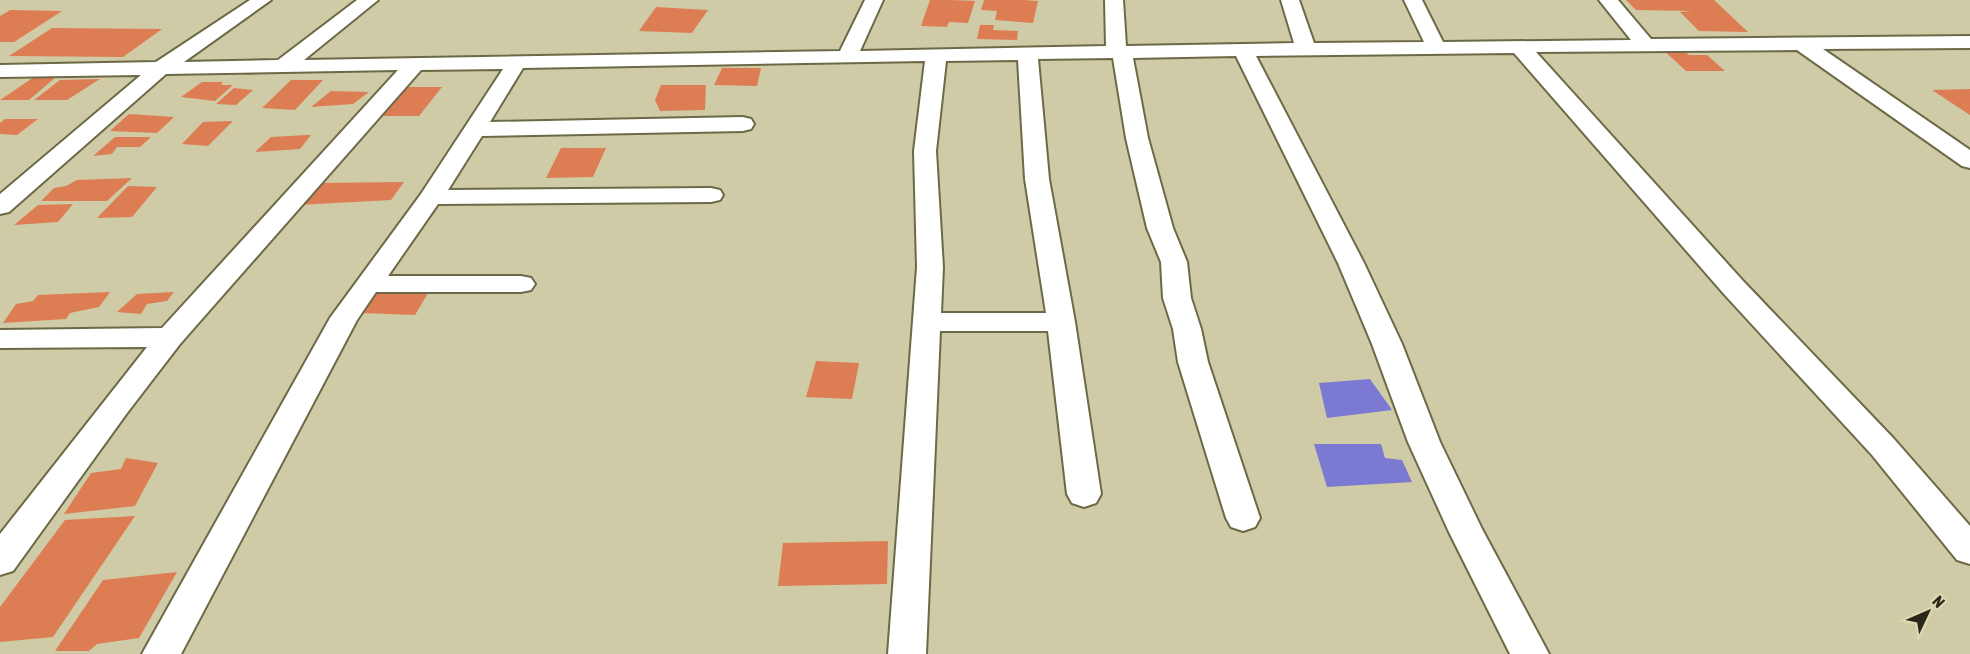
<svg xmlns="http://www.w3.org/2000/svg" width="1970" height="654" viewBox="0 0 1970 654" font-family="'Asap Condensed',sans-serif">
<rect width="100%" height="100%" fill="#cfcba6"/>
<path fill="#7c79d2" d="M1370,379L1392,410L1327,418L1319,383Z
M1314,444H1381L1385,458L1402,460L1412,482L1327,487Z"/>
<path fill="#dd7d54" d="M930,0H950L975,1L968,23L949,22L947,27L921,26Z
M984,0H1023L1038,1L1033,23L995,20L997,11L981,10Z
M1626,0H1714L1748,32L1699,31L1680,12L1692,11L1636,10Z
M656,7L708,10L692,33L639,31Z
M10,10L62,11L14,42H0V16Z
M980,25H994L993,30L1018,31L1017,40L977,39Z
M52,28L162,29L123,57L9,56Z
M1661,48H1681L1689,55H1707L1725,71H1686Z
M722,68H761L757,86L714,85Z
M34,77H56L29,100H0Z
M100,79L67,100H34L60,80Z
M291,80H323L295,110L262,108Z
M202,82H223L221,85H233L215,101L181,97Z
M661,85H706L705,110L660,111L655,100Z
M401,87H442L419,116H376Z
M234,88L253,90L236,105L216,104Z
M1970,89V115L1932,90Z
M331,91L369,92L353,104L311,107Z
M129,114L174,117L157,133L110,131Z
M5,119H38L17,135L0,134V123Z
M233,121L208,146L182,144L203,122Z
M307,135H311L300,149L255,152L271,137Z
M115,137H151L140,147H117L112,154L93,156Z
M561,148H606L593,177L546,178Z
M132,178L107,201H41L54,188L66,186L77,180Z
M404,182L391,200L298,205L318,183Z
M128,186L157,187L132,217L97,218Z
M73,204L58,222L14,225L38,205Z
M431,288L415,315L361,313L376,290Z
M110,292L99,307L70,313L66,319L3,323L16,304L33,301L38,295Z
M174,292L167,301L147,304L141,314L117,312L137,294Z
M816,361L859,363L852,399L806,397Z
M126,458L158,463L135,506L64,514L91,473L121,469Z
M135,516L53,637L0,642V607L65,520Z
M888,541L887,584L778,586L783,543Z
M177,572L139,638L97,644L89,651H55L103,580Z"/>
<g fill="none" stroke-linecap="round" stroke-linejoin="round">
<defs>
<path id="minor" d="M250,0H271L184,62L278,60L357,0H378L304,60L840,51L865,0H883L860,51L1106,46L1105,0H1123L1126,46L1294,43L1281,0H1299L1314,43L1424,42L1404,0H1422L1443,42L1631,40L1599,0H1618L1651,39L1970,36V48L1823,49L1970,150V168L1962,166L1797,50L1536,52L1744,282L1894,439L1970,526V564L1957,560L1872,455L1724,294L1514,53L1256,56L1364,263L1402,344L1440,442L1482,529L1549,654H1510L1449,532L1408,442L1372,344L1338,263L1236,56L1133,58L1148,138L1173,228L1187,262L1191,298L1201,329L1208,362L1260,518L1255,527L1243,531L1231,527L1226,518L1178,362L1173,329L1163,298L1161,262L1147,228L1126,138L1113,58L1038,59L1049,179L1075,322L1101,494L1096,503L1084,507L1072,503L1067,494L1048,331H940L926,654H888L917,267L914,151L925,61L523,68L490,122L743,117L751,119L754,124L751,129L743,131L482,136L448,190L711,188L720,190L723,195L720,200L711,202L438,204L388,276H521L531,278L535,284L531,290L521,292H376L357,320L181,654H142L330,318L421,194L503,69L421,70L180,344L127,413L13,571L0,575V534L147,347L0,348V330L162,328L398,70L166,74L9,212L0,214V194L141,75L0,77V65L156,62ZM1018,60L1025,179L1046,313H941L943,267L936,151L946,61Z"/>
</defs>
<use href="#minor" stroke="#6c6946" stroke-width="4"/>
<use href="#minor" fill="#fff" fill-rule="evenodd"/>
</g>
<g transform="translate(1928 612) rotate(46)" stroke="#dcd8b2" stroke-width="4.5" paint-order="stroke">
<path d="M0-4.5L10 22L0 15L-10 22Z" fill="#282718"/>
<text y="-9" font-size="16" font-weight="bold" text-anchor="middle" fill="#282718">N</text>
</g>
</svg>
